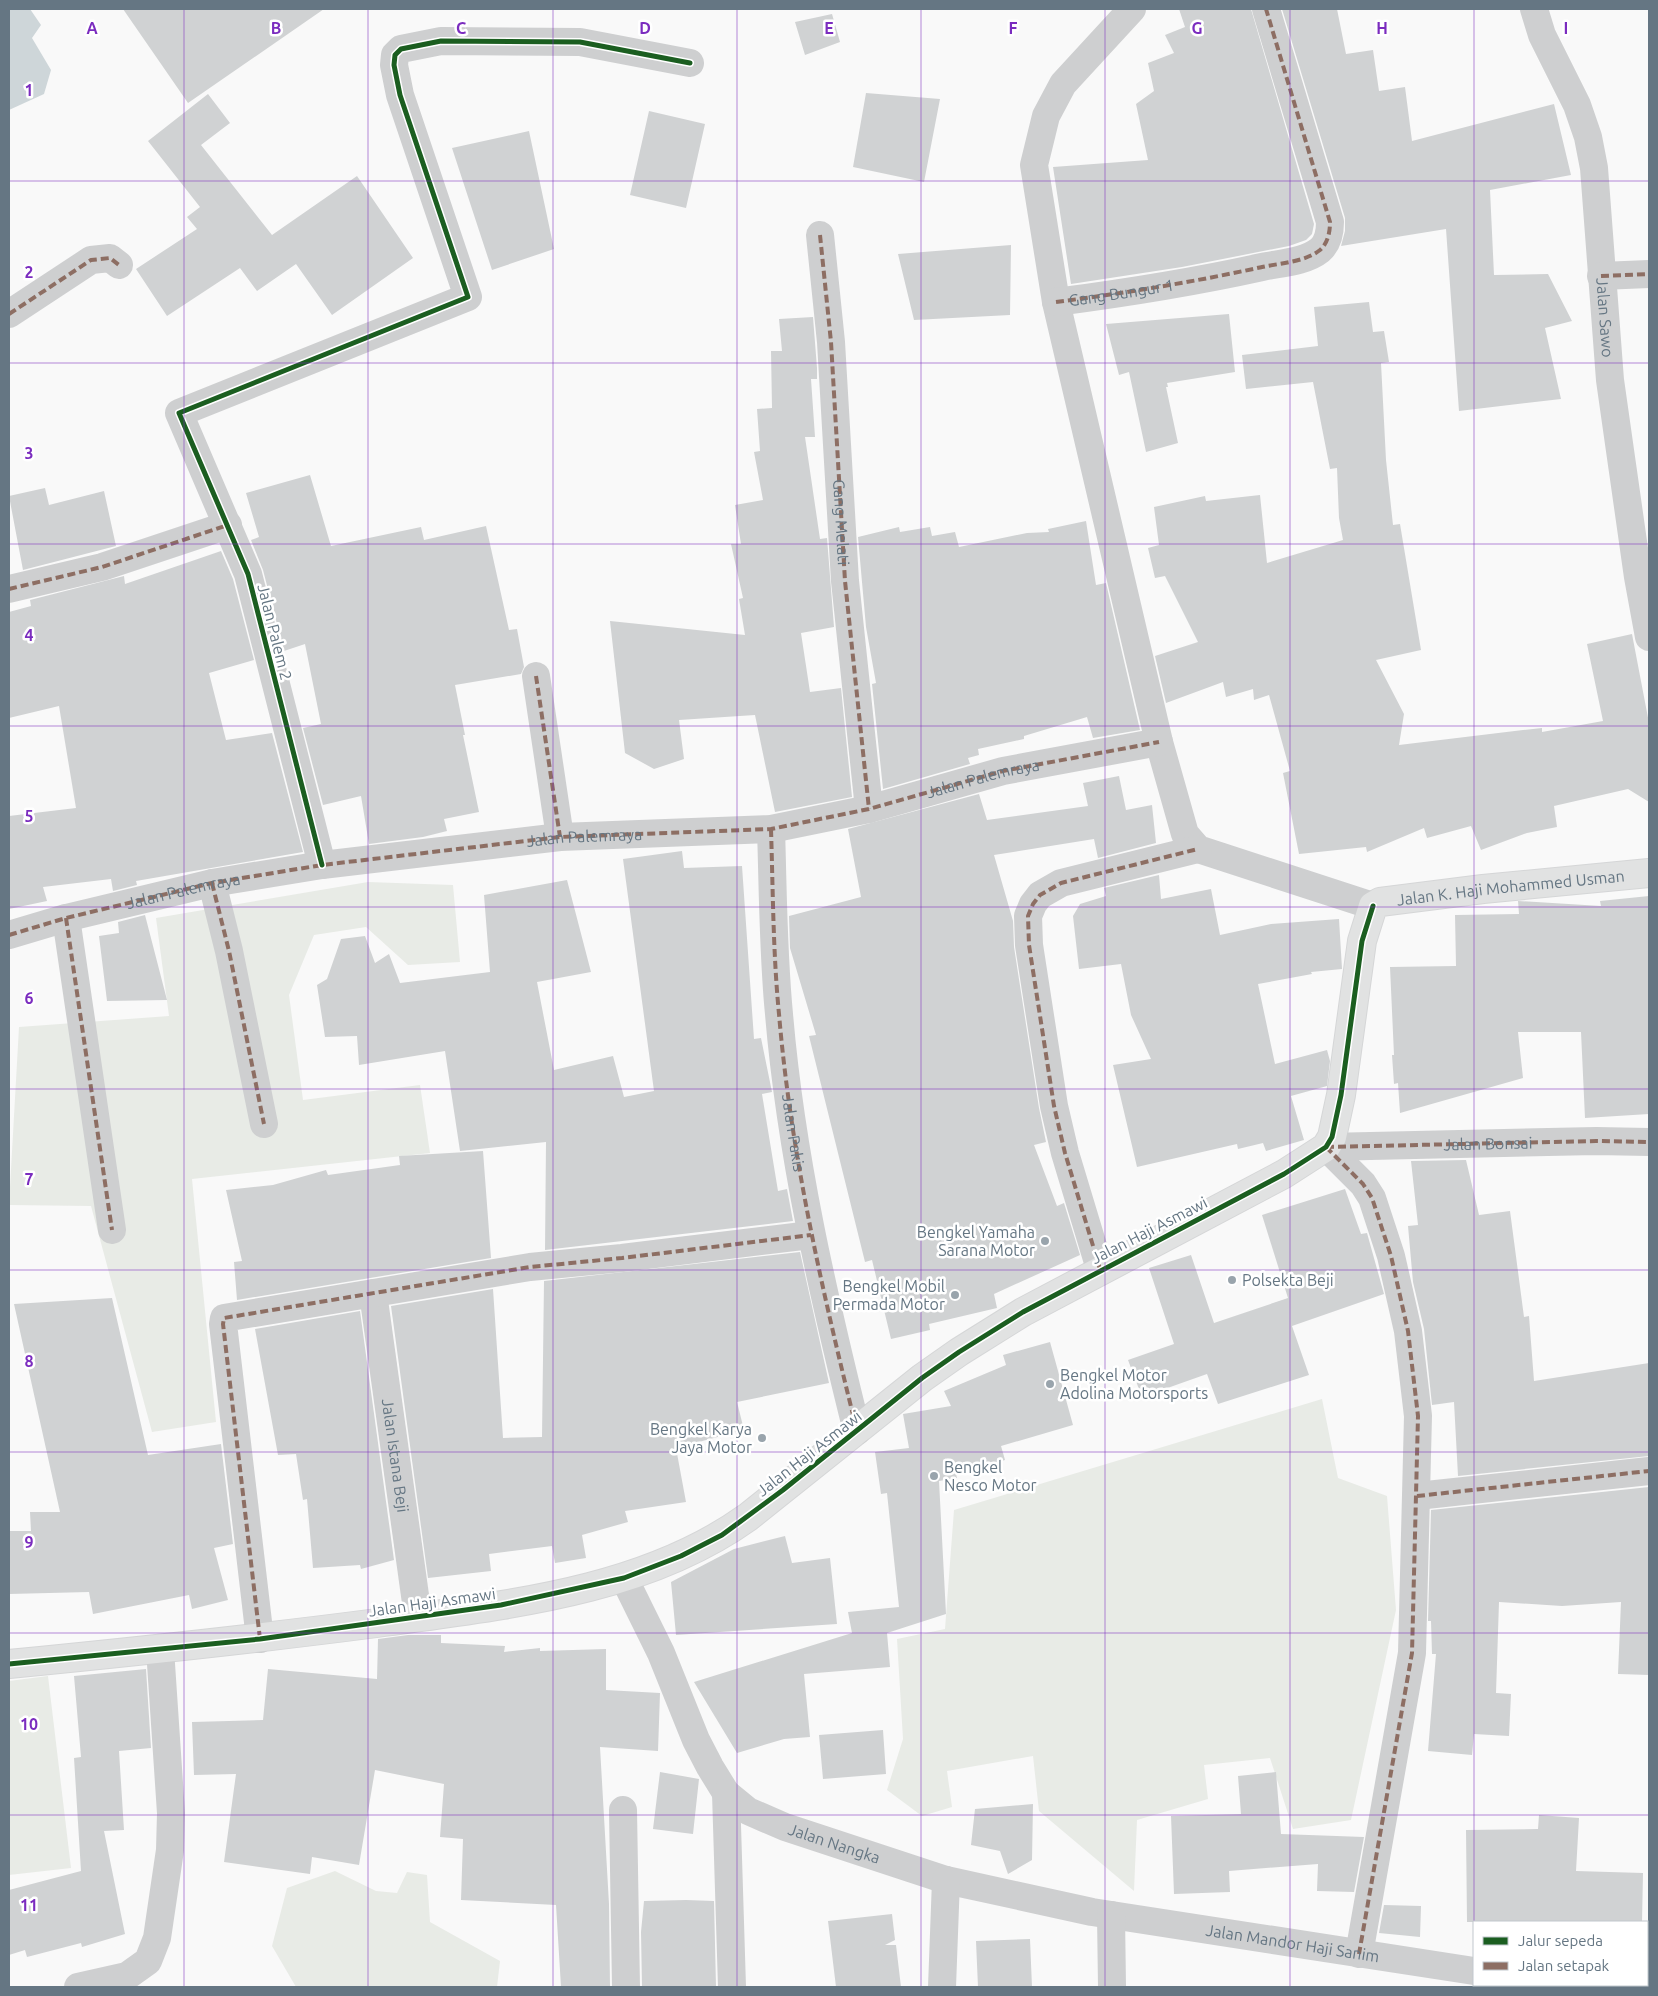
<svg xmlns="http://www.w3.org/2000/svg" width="1658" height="1996" viewBox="0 0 1658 1996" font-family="Ubuntu,sans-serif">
<rect width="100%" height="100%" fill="#f9f9f9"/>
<path fill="#e8ebe6" d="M368,882L453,885L460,962L408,965L366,927L314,935L289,995L303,1100L420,1085L430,1153L192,1179L216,1422L152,1432L91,1206L9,1205L19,1027L169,1016L156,918Z
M1322,1399L1338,1478L1387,1496L1396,1610L1351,1820L1293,1829L1270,1758L1204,1765L1208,1799L1137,1820L1134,1891L1039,1811L1033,1756L947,1771L952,1807L922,1816L887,1790L903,1739L897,1639L945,1629L954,1510Z
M48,1676L71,1868L9,1875V1681Z
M335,1871L376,1891L397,1893L407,1872L427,1875L430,1922L500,1961L497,1987H296L272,1946L287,1888Z"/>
<path fill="#ced6d9" d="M9,9H30L41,25L32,38L51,70L44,94L9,110Z"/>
<path fill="#d0d2d3" d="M123,9H324L188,103Z
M1179,9H1251L1314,224L1312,234L1306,240L1289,246L1182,267L1071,284L1053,167L1148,160L1136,104L1154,91L1148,63L1174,53L1165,35L1185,27Z
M1282,9H1337L1346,54L1373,50L1379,91L1405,87L1412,141L1554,104L1571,175L1490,190L1494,275L1548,274L1572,321L1545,328L1561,399L1459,411L1446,229L1341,246L1345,231V218Z
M832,14L840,42L805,55L795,22Z
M866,93L940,99L924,182L853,167Z
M208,94L230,123L201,145L272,235L357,176L413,258L332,315L296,264L257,291L240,268L167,316L136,269L197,229L187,217L200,207L148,141Z
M649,111L705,124L686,208L630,195Z
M529,131L554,249L492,270L452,148Z
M1011,245L1010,315L914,320L898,254Z
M1369,302L1373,332L1384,331L1389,362L1381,363L1386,460L1393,525L1400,524L1421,650L1376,660L1404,714L1399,745L1523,730L1542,728V732L1603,721L1587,644L1632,634L1649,723V802L1628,789L1554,806L1557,827L1527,833L1481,850L1471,826L1427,838L1424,828L1367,852L1366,847L1299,854L1283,773L1290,771L1269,695L1254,700L1253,689L1226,697L1223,682L1166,703L1155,656L1198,642L1165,576L1155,578L1148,548L1159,545L1154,507L1205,496L1206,501L1260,495L1267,563L1343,540L1339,518L1337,468L1330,469L1313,382L1246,389L1242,355L1318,346L1314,307Z
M1229,314L1235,372L1167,383L1168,387H1166L1178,443L1146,452L1129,372L1119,375L1106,324Z
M813,317L817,368V379H811L815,437H805L820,539L827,538L834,627L801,633L810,692L841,688L852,797L775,812L755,715L679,720L684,759L654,769L625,753L610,621L745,635L739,599L743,598L731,544H741L735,505L763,500L754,452L760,451L757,409L772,408L771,351H782L779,319Z
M310,475L331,546L421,527L424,540L486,526L509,630L517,629L524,667L521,674L455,685L465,735H463L479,812L444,819L447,831L423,837L369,844L361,796L323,805L303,728L321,724L305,644L284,651L263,570L251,540L259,537L246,493Z
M45,488L49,505L104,491L116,546L23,570L9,496Z
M1086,521L1096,585L1106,583L1140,730L1093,738L1087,717L1024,736V739L978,749L979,755L968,758L970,764L883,789L872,684L876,683L866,627L858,537L899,527L900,532L930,527L932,536L955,532L959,547L1027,533L1049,532L1048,529Z
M221,551L233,579L254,660L209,673L226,740L272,733L303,852L136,881L137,885L113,891L111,879L43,887L47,901L9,909V816L76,808L59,706L9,718V612L31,606L30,600L124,576L125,584Z
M1119,776L1126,810L1152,805L1156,843L1098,858L1094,839L994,855L1013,921L1014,947L1039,1108L1046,1142L1034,1145L1057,1206L1064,1203L1080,1255L994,1294L997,1308L929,1324L930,1330L891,1339L872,1260L865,1262L809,1036L816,1035L790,948L789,916L861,897L848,829L979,794L987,820L1088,806L1083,783Z
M682,851L684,868L742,866L754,1039L761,1038L772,1092L762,1094L778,1191L787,1189L793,1221L545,1250L546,1142L460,1151L445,1051L359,1065L357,1036L325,1037L317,985L327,979L341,939L365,936L375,963L389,954L400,983L490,972L484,895L567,880L591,972L537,982L554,1070L613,1056L624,1097L654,1091L623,859Z
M1159,875L1161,899L1211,889L1220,935L1271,924L1339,919L1342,969L1311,972L1312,974L1258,984L1275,1064L1327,1050L1330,1061L1327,1086L1291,1096L1304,1140L1266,1151L1263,1143L1238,1149L1237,1144L1137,1167L1113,1065L1151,1059L1131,1015L1121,964L1079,969L1073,916L1080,904L1106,896L1104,888Z
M1649,896V1114L1585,1118L1581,1032H1518L1523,1078L1400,1113L1398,1083L1394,1084L1392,1055H1394L1390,967L1456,966L1455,915L1519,914L1518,901L1601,906L1600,901Z
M145,915L167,1000L107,1001L99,936L119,933L118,922Z
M483,1151L491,1258L237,1300L234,1262L242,1261L226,1190L273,1185L326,1170L328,1175L400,1165L399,1156Z
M1466,1160L1479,1215L1510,1211L1524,1317L1529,1316L1534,1381L1649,1363V1456L1458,1476L1454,1402L1432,1405L1424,1329L1413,1282L1408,1226L1418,1225L1411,1161Z
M1345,1189L1361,1234L1367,1233L1384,1294L1292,1326L1309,1375L1218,1404L1207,1374L1142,1397L1128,1360L1174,1344L1149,1268L1191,1255L1214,1323L1288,1298L1262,1215Z
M800,1252L829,1383L737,1402L744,1430L676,1448L686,1502L625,1511L628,1522L582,1535L586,1558L555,1563L552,1546L489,1554L491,1571L428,1578L391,1306L493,1289L503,1438L542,1437L544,1281Z
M112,1298L148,1455L221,1444L233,1544L214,1548L228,1600L192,1609L189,1595L93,1614L89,1592L9,1594V1531H31L30,1512H60L14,1304Z
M360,1311L394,1560L361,1569L360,1565L313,1568L307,1499L303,1500L296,1454L278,1455L255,1329Z
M1050,1342L1073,1425L1001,1446L1005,1460L956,1474L957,1478L939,1481L946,1614L887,1633L890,1667L804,1674L810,1737L784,1739L737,1753L694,1682L852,1633L848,1612L899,1607L887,1493L881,1494L875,1452L909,1448L903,1414L951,1406L944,1391L1006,1365L1003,1355Z
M1649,1487V1675L1618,1674L1621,1602L1562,1606L1499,1602L1496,1693L1511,1694L1509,1736L1474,1734L1472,1755L1428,1751L1436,1654H1432L1431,1621H1428L1431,1510Z
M785,1536L792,1563L830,1558L837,1624L676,1635L671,1582L734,1549Z
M408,1635H441V1643L505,1646L504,1652L540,1648V1651L606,1649V1690L660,1693L658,1751L600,1747L609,1904L610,1987H561L556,1905L461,1900L463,1839L440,1837L444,1784L375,1770L359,1865L312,1857L310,1874L224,1862L236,1774L194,1775L192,1722L263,1720L268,1669L377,1679L378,1639Z
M146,1669L151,1748L119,1751L124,1830L104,1831L125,1934L82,1947L81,1943L27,1957L25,1950L9,1955V1890L81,1871L74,1758L81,1757L74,1676Z
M883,1730L886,1774L823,1779L819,1735Z
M660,1772L699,1779L693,1834L653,1829Z
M1276,1772L1281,1834L1364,1837L1354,1892L1317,1891L1318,1864L1229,1871L1230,1892L1174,1894L1171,1816L1241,1814L1238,1776Z
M1033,1804L1032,1860L1008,1874L1000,1851L971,1845L975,1809Z
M1539,1815L1579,1818L1576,1871L1643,1873L1642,1922H1467L1466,1830L1538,1829Z
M686,1900L714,1901L716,1987H642L641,1932L644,1901Z
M1384,1905L1421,1906L1420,1937L1379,1933Z
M892,1914L895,1940L885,1945H896L901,1987H836L828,1921Z
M1030,1939L1032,1987H978L976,1941Z"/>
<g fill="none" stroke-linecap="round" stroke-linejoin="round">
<defs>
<g id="secondary">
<path id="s6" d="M9,1664C132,1652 254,1639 377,1623C503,1605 642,1593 748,1517L922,1378L959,1352L1023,1312L1284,1174L1326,1147L1332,1137L1341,1095L1362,941L1373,906L1380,902L1483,889L1649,873"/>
</g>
</defs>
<use href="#secondary" stroke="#d5d6d7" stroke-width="30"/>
<g stroke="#cecfd0" stroke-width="28">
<path d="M1132,9L1063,84L1046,116L1034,165L1056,302L1159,742L1185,834L1198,849L1373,906"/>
<path id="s1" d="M1534,9L1542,35L1577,105L1588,137L1594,168L1610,380L1638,577L1649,637"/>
<path d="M820,235L831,342L845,581L869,809"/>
<path d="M1601,276L1649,274"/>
<path d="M1056,302C1125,293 1194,282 1262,267C1281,263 1305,262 1320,250C1328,243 1330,232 1330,222L1266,9"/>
<path d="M9,314L91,260L110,258L119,265"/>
<path d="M9,589L102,567L228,525"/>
<path d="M536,676L560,837"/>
<path d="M771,829C773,891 773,953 779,1014C791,1156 823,1294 857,1431"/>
<path d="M322,865L248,574L179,413L468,297L400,95L394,65L395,55L401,49L441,41L580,42L690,63"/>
<path d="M212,883L229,951L264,1124"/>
<path d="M66,918L112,1230"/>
<path id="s2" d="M9,935L66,918L212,883L322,865L560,837L771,829L869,809L1003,771L1159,742"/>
<path d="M1326,1147L1363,1184L1372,1198L1391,1256L1408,1331L1418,1416L1412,1653L1359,1954"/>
<path id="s3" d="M1326,1147L1596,1141L1649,1142"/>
<path d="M1100,1269L1065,1153L1054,1106L1029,945L1028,916L1033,904L1040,895L1061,883L1198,849"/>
<path id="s4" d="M373,1293L418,1617"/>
<path d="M1417,1496L1649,1471"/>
<path id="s5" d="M624,1578L661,1653L696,1740L710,1767L726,1793L748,1811L785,1827L946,1880L1092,1912L1474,1971"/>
<path d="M260,1639L223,1324L224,1318L530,1267L622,1258L811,1235"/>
<path d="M726,1793L732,1987"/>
<path d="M623,1810L626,1987"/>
<path d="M1111,1915L1112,1987"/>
<path d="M1570,1985L1588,1987"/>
<path d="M78,1987L127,1976L148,1961L157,1938L170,1850L171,1813L160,1649"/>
<path d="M942,1987L946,1880"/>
</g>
<use href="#secondary" stroke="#e1e2e2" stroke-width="28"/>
<g stroke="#8d6e63" stroke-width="4" stroke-dasharray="8 4" stroke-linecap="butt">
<path id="s7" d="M820,235L831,342L845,581L869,809"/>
<path d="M1601,276L1649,274"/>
<path id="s8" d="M1056,302C1125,293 1194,282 1262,267C1281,263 1305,262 1320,250C1328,243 1330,232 1330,222L1266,9"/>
<path d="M9,314L91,260L110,258L119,265"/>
<path d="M9,589L102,567L228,525"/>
<path d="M536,676L560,837"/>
<path id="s9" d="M771,829C773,891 773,953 779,1014C791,1156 823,1294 857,1431"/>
<path d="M212,883L229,951L264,1124"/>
<path d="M66,918L112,1230"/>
<path d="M9,935L66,918L212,883L322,865L560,837L771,829L869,809L1003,771L1159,742"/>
<path d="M1326,1147L1363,1184L1372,1198L1391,1256L1408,1331L1418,1416L1412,1653L1359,1954"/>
<path d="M1326,1147L1596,1141L1649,1142"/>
<path d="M1100,1269L1065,1153L1054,1106L1029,945L1028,916L1033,904L1040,895L1061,883L1198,849"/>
<path d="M1417,1496L1649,1471"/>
<path d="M260,1639L223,1324L224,1318L530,1267L622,1258L811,1235"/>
</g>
<defs>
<path id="cycleway" d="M322,865L248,574L179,413L468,297L400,95L394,65L395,55L401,49L441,41L580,42L690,63
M9,1664L260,1639L501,1605L624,1578L681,1556L722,1535L783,1490L922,1378L959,1352L1023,1312L1284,1174L1326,1147L1332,1137L1341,1095L1362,941L1373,906"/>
</defs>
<use href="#cycleway" stroke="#fff" stroke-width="8"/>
<use href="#cycleway" stroke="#1b5e20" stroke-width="5"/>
</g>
<path fill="none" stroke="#7b2cbf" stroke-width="1" stroke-opacity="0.55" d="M184,9V1987M368,9V1987M553,9V1987M737,9V1987M921,9V1987M1105,9V1987M1290,9V1987M1474,9V1987M9,181H1649M9,363H1649M9,544H1649M9,726H1649M9,907H1649M9,1089H1649M9,1270H1649M9,1452H1649M9,1633H1649M9,1815H1649"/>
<g fill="#99a4ac" stroke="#fff" stroke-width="2">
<circle cx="1045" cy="1241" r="5"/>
<circle cx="1232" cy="1280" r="5"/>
<circle cx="955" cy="1295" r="5"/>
<circle cx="1050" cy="1384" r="5"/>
<circle cx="762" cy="1438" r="5"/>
<circle cx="934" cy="1476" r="5"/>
</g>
<g text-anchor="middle" stroke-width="5" stroke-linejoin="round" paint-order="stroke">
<g font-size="16" fill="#657683" stroke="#fff">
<text dy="6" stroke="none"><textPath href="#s8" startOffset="66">Gang Bungur 1</textPath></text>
<text dy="6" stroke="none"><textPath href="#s1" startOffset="321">Jalan Sawo</textPath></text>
<text dy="6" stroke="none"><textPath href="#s7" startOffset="288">Gang Melati</textPath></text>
<text transform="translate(275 632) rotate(76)" y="6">Jalan Palem 2</text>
<text dy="6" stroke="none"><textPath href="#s2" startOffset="990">Jalan Palemraya</textPath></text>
<text dy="6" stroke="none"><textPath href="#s2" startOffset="585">Jalan Palemraya</textPath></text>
<text dy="6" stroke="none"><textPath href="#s6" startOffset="1835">Jalan K. Haji Mohammed Usman</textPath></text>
<text dy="6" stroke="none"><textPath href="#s2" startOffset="180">Jalan Palemraya</textPath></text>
<text dy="6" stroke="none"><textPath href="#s9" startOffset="305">Jalan Pakis</textPath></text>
<text dy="6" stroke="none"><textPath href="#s3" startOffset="162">Jalan Bonsai</textPath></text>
<text transform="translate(1149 1230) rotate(-27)" y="6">Jalan Haji Asmawi</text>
<text transform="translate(809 1453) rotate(-38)" y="6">Jalan Haji Asmawi</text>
<text dy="6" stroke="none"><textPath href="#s4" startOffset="164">Jalan Istana Beji</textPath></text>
<text transform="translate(432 1602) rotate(-8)" y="6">Jalan Haji Asmawi</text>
<text dy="6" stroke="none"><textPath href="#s5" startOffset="359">Jalan Nangka</textPath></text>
<text dy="6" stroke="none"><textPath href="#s5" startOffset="829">Jalan Mandor Haji Sanim</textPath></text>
</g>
<g font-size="16" fill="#657683" stroke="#fff" text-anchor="end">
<text x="1035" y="1238">Bengkel Yamaha<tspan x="1035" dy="18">Sarana Motor</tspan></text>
<text x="1242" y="1286" text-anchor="start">Polsekta Beji</text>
<text x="945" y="1292">Bengkel Mobil<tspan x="945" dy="18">Permada Motor</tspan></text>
<text x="1060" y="1381" text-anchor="start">Bengkel Motor<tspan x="1060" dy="18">Adolina Motorsports</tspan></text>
<text x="752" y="1435">Bengkel Karya<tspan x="752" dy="18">Jaya Motor</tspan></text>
<text x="944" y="1473" text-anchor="start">Bengkel<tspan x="944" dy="18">Nesco Motor</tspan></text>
</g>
</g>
<g font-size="16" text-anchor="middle" font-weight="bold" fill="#7b2cbf" stroke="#fff" stroke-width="5" stroke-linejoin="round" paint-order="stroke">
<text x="92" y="34">A</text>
<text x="276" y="34">B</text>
<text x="461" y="34">C</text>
<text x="645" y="34">D</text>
<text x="829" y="34">E</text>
<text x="1013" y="34">F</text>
<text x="1197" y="34">G</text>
<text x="1382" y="34">H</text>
<text x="1566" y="34">I</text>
<text x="29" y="96">1</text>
<text x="29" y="278">2</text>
<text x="29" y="459">3</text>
<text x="29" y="641">4</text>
<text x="29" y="822">5</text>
<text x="29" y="1004">6</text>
<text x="29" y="1185">7</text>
<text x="29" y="1367">8</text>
<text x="29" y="1548">9</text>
<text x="29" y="1730">10</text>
<text x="29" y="1911">11</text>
</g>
<rect width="1658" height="1996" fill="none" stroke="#657683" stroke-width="20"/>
<rect x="1473" y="1921" width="175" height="65" fill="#ffffff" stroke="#c1c8cd"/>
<rect x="1483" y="1937" width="25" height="8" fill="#1b5e20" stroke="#c1c8cd"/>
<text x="1518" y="1946" font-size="15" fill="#657683">Jalur sepeda</text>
<rect x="1483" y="1962" width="25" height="8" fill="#8d6e63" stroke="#c1c8cd"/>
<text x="1518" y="1971" font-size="15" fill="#657683">Jalan setapak</text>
</svg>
